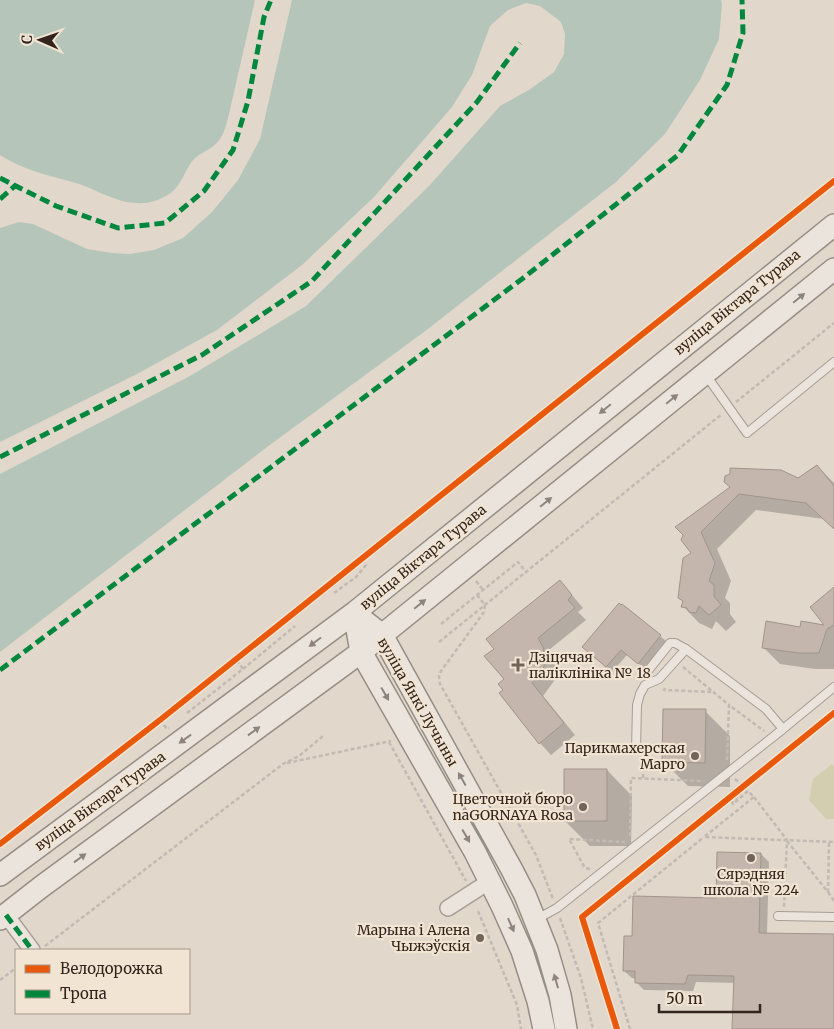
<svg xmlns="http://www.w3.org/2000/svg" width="834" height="1029" viewBox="0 0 834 1029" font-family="Merriweather,serif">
<rect width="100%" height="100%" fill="#e1d8cb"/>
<path fill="#d2ceaf" d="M832,764L834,767V819H826L809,800L813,779Z"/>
<path fill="#b6c5ba" d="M0,0H255L229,114C226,126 223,140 212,147C205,152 199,154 193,160C183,173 182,187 166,196C157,201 147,204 137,203C117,203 97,190 79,184C52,176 24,171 0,155Z
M292,0H721L722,4L719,39L700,80L665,134L616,182L424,332L267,447L0,652V474L190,376L306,306L429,186L500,106L529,90L554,72L564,54L565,34L561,22L540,6L526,3L508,10L490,26L472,75L452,107L374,197L302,265L217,330L137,374L0,442V228L19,222L33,224L87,249L112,253L130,254L154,250L183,238L212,212L238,180L260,139Z"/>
<path fill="#0003" d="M817,466L834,483V528L824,519L756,510L717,549L731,581L725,598L730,603V614L736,622L726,631L716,621L712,629L699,623L683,606L692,553L682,539L731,488L799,480Z
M560,581L583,608L578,612L586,620L549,650L554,659L556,672L554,681L543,696L575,735L551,755L540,743L505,690V679L496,649Z
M834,589V669H815L780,664L764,648L801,628L827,626Z
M660,636L666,641L644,668L627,655L612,672L589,652Z
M705,711L730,736V787L688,786L663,761Z
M607,770L632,796L631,846H590L565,821Z
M761,854L769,862L767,934L834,936V1029H734L735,983L696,982L693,991L644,990L636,982V979L632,978L624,971L633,937L717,899Z"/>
<path fill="#c4b6ac" stroke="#a1948b" d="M817,465L834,486V529L806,503L739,494L701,532L715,563L709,581L714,585V596L721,605L709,615L699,606L696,613L689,612L687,608L681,607L683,601L678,598L683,558L691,553L681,540L683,535L675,527L730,487L724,482L725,476L730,474V468L781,470L798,478Z
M560,580L572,595L568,600L575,608L538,638L543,647L545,660L543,670L532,683L564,723L539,744L499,693L503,690L498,684L504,679L484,656L494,649L486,639Z
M834,587V625L827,629L819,653H798L762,648L766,621L800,627L801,621L824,625L810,607Z
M619,603L621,605L622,604L661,635L638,664L621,650L606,667L582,647Z
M663,709H706L705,763L662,762Z
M564,769H607V821H564Z
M717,852L761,853L759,933L834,934V1029H732L734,976L688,975L685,984L635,983V971H623L624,936H632L633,896L716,898Z"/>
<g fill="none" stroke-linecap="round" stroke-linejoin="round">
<defs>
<path id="lane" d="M706,375L747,433L834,362
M783,729L834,687
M636,750L637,705L640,694L645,685L659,679L686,649
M778,916L834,917
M537,919L557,908L783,729L766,709L686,649L675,643H670L647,672"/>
<path id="street" d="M448,908L490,881
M6,915L32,950"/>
<path id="secondary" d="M354,613L382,635L511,868L525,895L547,950L560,995L566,1029
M354,613L361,652L475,852L502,906L522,951L538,1001L544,1029
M0,875L354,613L834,225
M0,919L41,887L361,652L834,269"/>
</defs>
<use href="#lane" stroke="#a69d95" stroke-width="10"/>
<use href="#street" stroke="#a69d95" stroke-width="18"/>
<use href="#secondary" stroke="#968d85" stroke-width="24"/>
<path stroke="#c2bab3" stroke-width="2.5" stroke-dasharray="4 2.5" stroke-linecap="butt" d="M736,402L834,323
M476,581L483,590
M334,593L356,577L366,565L362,559
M477,595L485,605L484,612L441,671L439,676L440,684L536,855L553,899
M441,624L518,562L526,572
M439,642L722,414
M683,667L729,705
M243,669L295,626
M665,688L664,690L713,692
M187,713L243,669L236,659
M160,720L167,729L169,728
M389,742L466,881
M727,760L729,705L764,731
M287,763L391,741
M643,778L644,756
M735,779L746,788L732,802L733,804L748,791L754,797L704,837L834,842
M754,797L787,840L784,907
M630,836L631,778L702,781
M787,841L828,892L829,842
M590,869L585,868L569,839L625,842
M828,892L834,901
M478,911L517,1005L521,1029
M560,918L581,978L593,1029
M45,946L283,764L299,756L323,736
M0,980L16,968
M630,1029L598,923L704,837"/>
<use href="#lane" stroke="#eae4dc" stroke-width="8"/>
<use href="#street" stroke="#eae4dc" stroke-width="15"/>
<use href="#secondary" stroke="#eae4dc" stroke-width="21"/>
<path stroke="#00873e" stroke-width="5" stroke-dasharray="10 5" stroke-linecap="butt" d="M0,178L56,206L118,228L165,223L204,191L233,150L248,101L264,17L271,0
M0,199L16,185
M0,457L202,355L312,281L477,102L520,43
M0,670L522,279L678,155L727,85L743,33L742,0
M6,915L32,950"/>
<defs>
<path id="cycleway" d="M0,844L160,720L834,181
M617,1029L582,917L834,713"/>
</defs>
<use href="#cycleway" stroke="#f2e4d2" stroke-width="9"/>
<use href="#cycleway" stroke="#e8590c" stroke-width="6"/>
</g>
<defs><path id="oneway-solid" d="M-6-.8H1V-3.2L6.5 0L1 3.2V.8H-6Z" transform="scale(1.25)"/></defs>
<g fill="#8e847d">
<use href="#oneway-solid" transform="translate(799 298) rotate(-39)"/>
<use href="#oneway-solid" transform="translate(672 399) rotate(-39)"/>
<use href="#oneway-solid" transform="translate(605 409) rotate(141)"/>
<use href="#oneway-solid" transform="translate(546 502) rotate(-39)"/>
<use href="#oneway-solid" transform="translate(420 604) rotate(-39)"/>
<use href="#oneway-solid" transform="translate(315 642) rotate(143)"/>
<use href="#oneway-solid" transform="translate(385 694) rotate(60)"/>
<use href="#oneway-solid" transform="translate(254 731) rotate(-36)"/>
<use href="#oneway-solid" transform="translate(185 739) rotate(144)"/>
<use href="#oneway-solid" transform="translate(462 779) rotate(-119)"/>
<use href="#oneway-solid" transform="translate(466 836) rotate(60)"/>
<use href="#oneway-solid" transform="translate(80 858) rotate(-36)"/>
<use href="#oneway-solid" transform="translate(511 925) rotate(66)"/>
<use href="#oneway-solid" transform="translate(556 981) rotate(-106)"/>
</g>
<g fill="#70645b" stroke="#f2e4d2" stroke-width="2">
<path d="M515.5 657.5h5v5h5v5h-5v5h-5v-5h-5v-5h5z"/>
<circle cx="695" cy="756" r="5"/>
<circle cx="583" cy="807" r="5"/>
<circle cx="751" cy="858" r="5"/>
<circle cx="480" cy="938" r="5"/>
</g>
<g text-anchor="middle" stroke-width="4.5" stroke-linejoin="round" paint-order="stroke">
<g font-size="14" fill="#33251e" stroke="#f2e4d2">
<text transform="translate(737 302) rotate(-39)" y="5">вуліца Віктара Турава</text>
<text transform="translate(423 557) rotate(-39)" y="5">вуліца Віктара Турава</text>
<text transform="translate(418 702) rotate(60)" y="5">вуліца Янкі Лучыны</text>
<text transform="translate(100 801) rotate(-36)" y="5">вуліца Віктара Турава</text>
</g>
<g font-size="14" fill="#33251e" stroke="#f2e4d2" text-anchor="end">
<text x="529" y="662" text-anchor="start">Дзіцячая<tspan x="529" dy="16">паліклініка № 18</tspan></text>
<text x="685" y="753">Парикмахерская<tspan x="685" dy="16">Марго</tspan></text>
<text x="573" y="804">Цветочной бюро<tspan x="573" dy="16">naGORNAYA Rosa</tspan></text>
<text x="751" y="879" text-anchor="middle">Сярэдняя<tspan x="751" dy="16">школа № 224</tspan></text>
<text x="470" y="935">Марына і Алена<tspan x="470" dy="16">Чыжэўскія</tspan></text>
</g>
</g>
<rect x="15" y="949" width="175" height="65" fill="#f2e4d2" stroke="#a6988a"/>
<rect x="25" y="965" width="25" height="8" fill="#e8590c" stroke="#a6988a"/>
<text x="60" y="974" font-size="15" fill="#33251e">Велодорожка</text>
<rect x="25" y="990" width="25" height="8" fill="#00873e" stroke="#a6988a"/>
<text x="60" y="999" font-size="15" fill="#33251e">Тропа</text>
<g transform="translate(40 40) rotate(272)" stroke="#f2e4d2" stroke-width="4" paint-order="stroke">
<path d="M0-4L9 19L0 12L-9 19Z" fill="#33251e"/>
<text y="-8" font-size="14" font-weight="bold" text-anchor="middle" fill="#33251e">С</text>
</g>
<path d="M659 1004v8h101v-8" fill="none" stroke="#33251e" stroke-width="2.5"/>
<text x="666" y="1004" font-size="15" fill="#33251e" stroke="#f2e4d2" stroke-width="4" paint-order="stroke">50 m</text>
</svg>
